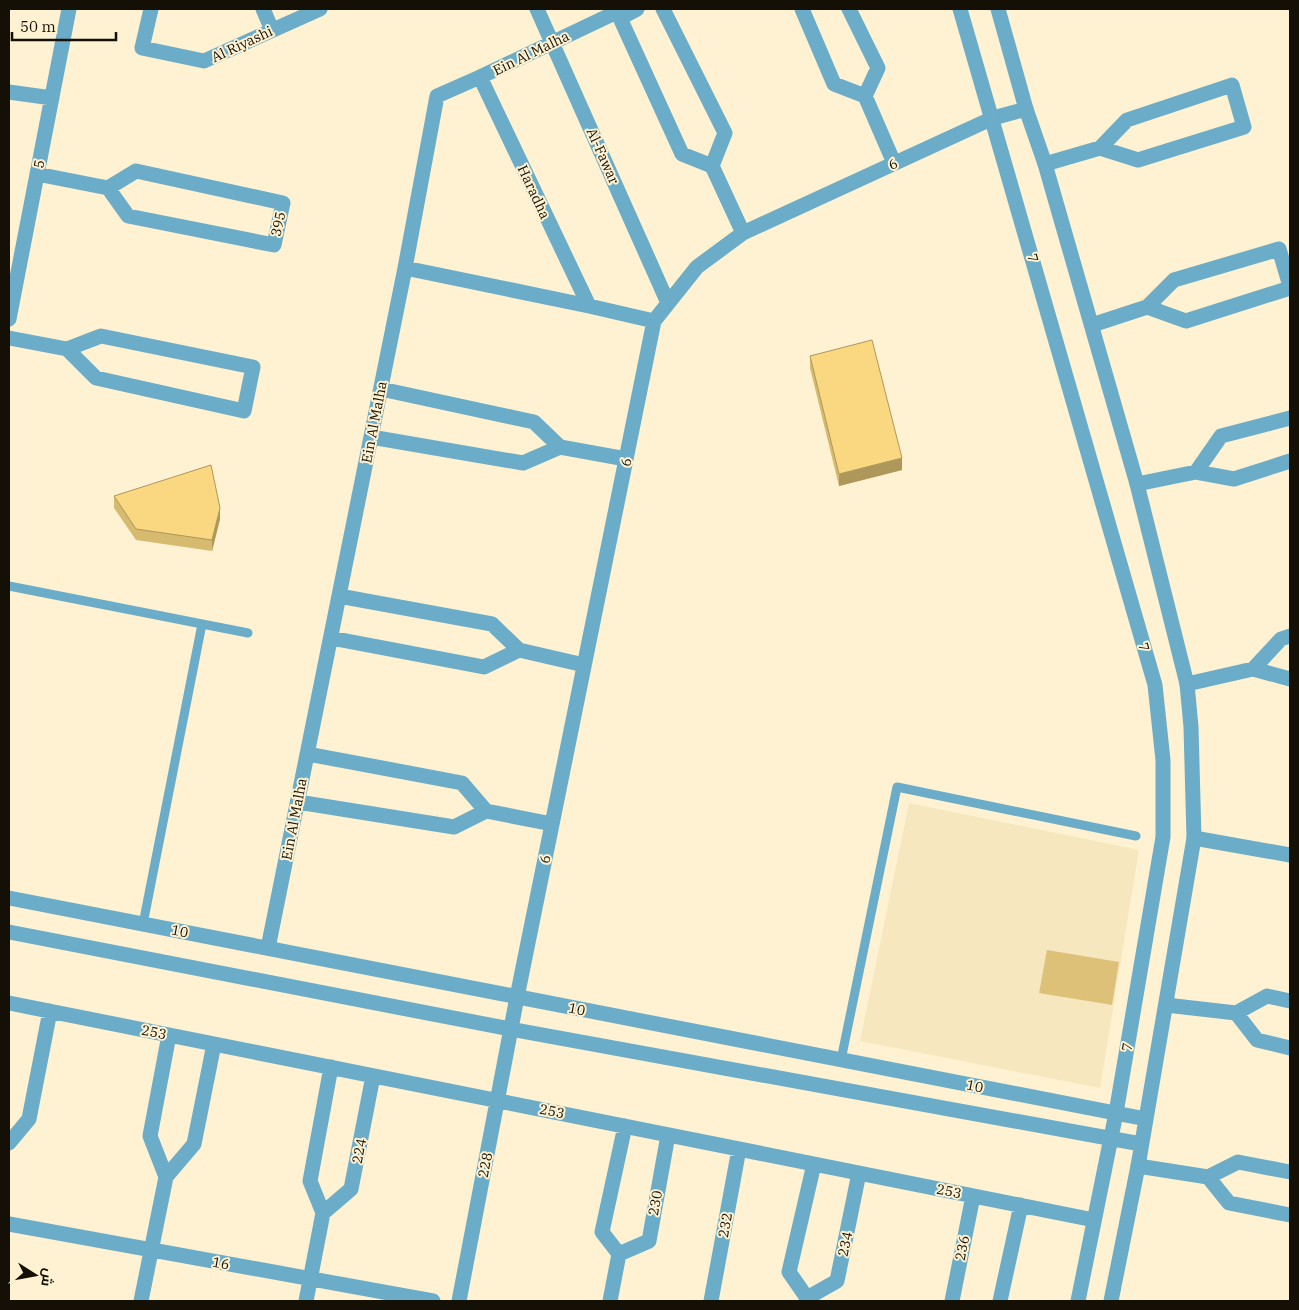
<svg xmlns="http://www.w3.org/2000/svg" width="1299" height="1310" viewBox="0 0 1299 1310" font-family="'IBM Plex Serif',Cairo,serif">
<rect width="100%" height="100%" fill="#fef2d2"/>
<path fill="#f6e7bf" d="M909,803L1139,850L1100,1088L860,1041Z"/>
<path fill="#ddc178" d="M1047,950L1119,962L1112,1005L1039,993Z"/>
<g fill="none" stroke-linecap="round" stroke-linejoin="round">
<path stroke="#6bacc8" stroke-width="9" d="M9,586L248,633
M143,924L202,624
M841,1060L897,787L1136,836"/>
<path stroke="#6bacc8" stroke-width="15" d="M151,9L142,48L204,61L320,9
M263,9L272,30
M537,9L668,303
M637,9L620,18L682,154L712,166L743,233
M663,9L725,133L712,166
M802,9L834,84L865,96L894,163
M849,9L878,68L865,96
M480,77L589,306
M9,92L52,98
M1045,164L1100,148L1138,160L1244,127L1232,85L1127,120L1100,148
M37,174L108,188L128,216L274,245L283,203L136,171L108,188
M405,268L589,306L654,321
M1147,307L1186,321L1290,288
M9,319L69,9
M1092,325L1147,307L1174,280L1279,249L1290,286
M9,338L67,349L101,336L253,367L244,411L96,378L67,349
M371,437L523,463L560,447L534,422L381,389
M560,447L626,459
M1196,472L1221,436L1290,418
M1137,484L1196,472L1234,479L1290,461
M331,638L484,667L519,650L492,624L339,596
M519,650L584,665
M1253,669L1281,639L1290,636
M1187,684L1253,669L1290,679
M298,802L454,827L486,811L462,783L308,754
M486,811L552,824
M1194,838L1290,855
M268,948L405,268L437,96L480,77L623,9
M9,1003L1094,1220
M1166,1005L1236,1013L1267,996L1290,1001
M1236,1013L1257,1040L1290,1048
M9,1143L29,1119L50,1011
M1138,1166L1208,1177L1238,1162L1290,1172
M166,1177L150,1136L169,1035
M1208,1177L1229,1203L1290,1215
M323,1213L310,1181L331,1067
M9,1224L433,1301
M619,1254L602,1232L625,1126
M807,1298L789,1272L814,1164
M141,1301L166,1177L194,1144L214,1044
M306,1301L323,1213L351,1189L373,1076
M459,1301L517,997L654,321L697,267L743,233L993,118L1026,109
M610,1301L619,1254L649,1241L668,1135
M711,1301L739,1149
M806,1301L807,1298L837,1281L859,1173
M952,1301L973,1196
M1000,1301L1021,1205"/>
<path stroke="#6bacc8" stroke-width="15" d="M960,9L1155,685L1163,760V837L1116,1113L1078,1301
M998,9L1026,109L1045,164L1137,484L1187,684L1191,727L1194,838L1138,1166L1111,1301
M9,898L1146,1119
M9,932L510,1029L1141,1144"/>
</g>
<path fill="#d6ba6f" d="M810,356L902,470L839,486L810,368Z
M114,496L220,519L212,551L136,540L114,508Z"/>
<path fill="#ae975a" d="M902,458V470L839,486V474Z
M220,508V519L212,551V540Z"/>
<path fill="#f9d881" stroke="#ae975a" d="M872,340L902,458L839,474L810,356Z
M211,465L220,508L212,540L136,529L114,496Z"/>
<g text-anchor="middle" stroke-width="4" stroke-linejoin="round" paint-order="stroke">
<g font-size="14" fill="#151006" stroke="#fef2d2">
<text transform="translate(242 44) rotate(-25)" y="5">Al Riyashi</text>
<text transform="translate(531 53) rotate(-26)" y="5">Ein Al Malha</text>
<text transform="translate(603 156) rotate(66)" y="5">Al-Fawar</text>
<text transform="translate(39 164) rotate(-79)" y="5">5</text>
<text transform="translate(893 164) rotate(-25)" y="5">6</text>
<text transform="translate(534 192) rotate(65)" y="5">Haradha</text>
<text transform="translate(278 224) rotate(-78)" y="5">395</text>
<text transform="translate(1033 258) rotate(74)" y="5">7</text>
<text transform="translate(374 422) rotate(-79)" y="5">Ein Al Malha</text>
<text transform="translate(626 462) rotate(-78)" y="5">6</text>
<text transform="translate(1144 647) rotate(74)" y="5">7</text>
<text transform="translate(294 819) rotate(-79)" y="5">Ein Al Malha</text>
<text transform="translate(545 859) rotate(-78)" y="5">6</text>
<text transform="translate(180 931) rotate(11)" y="5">10</text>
<text transform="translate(577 1009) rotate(11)" y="5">10</text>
<text transform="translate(154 1032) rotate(11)" y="5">253</text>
<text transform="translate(1127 1047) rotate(-80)" y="5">7</text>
<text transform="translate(975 1086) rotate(11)" y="5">10</text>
<text transform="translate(552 1111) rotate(11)" y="5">253</text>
<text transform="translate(359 1151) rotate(-79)" y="5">224</text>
<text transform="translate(485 1165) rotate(-79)" y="5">228</text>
<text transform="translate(949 1191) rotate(11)" y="5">253</text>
<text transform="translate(655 1203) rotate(-80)" y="5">230</text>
<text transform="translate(725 1225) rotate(-80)" y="5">232</text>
<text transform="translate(845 1244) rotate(-78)" y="5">234</text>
<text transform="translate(962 1248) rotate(-79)" y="5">236</text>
<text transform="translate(221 1263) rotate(10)" y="5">16</text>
</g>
</g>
<rect width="1299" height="1310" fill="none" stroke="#151006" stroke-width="20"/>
<g transform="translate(35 1275) rotate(101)" stroke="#fef2d2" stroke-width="4" paint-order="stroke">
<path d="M0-4L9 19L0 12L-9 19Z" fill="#151006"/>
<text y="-8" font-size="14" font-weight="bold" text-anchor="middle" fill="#151006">ش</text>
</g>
<path d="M12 32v8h104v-8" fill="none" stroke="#151006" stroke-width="2.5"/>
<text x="20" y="32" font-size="15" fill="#151006" stroke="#fef2d2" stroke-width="4" paint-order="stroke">50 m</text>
</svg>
